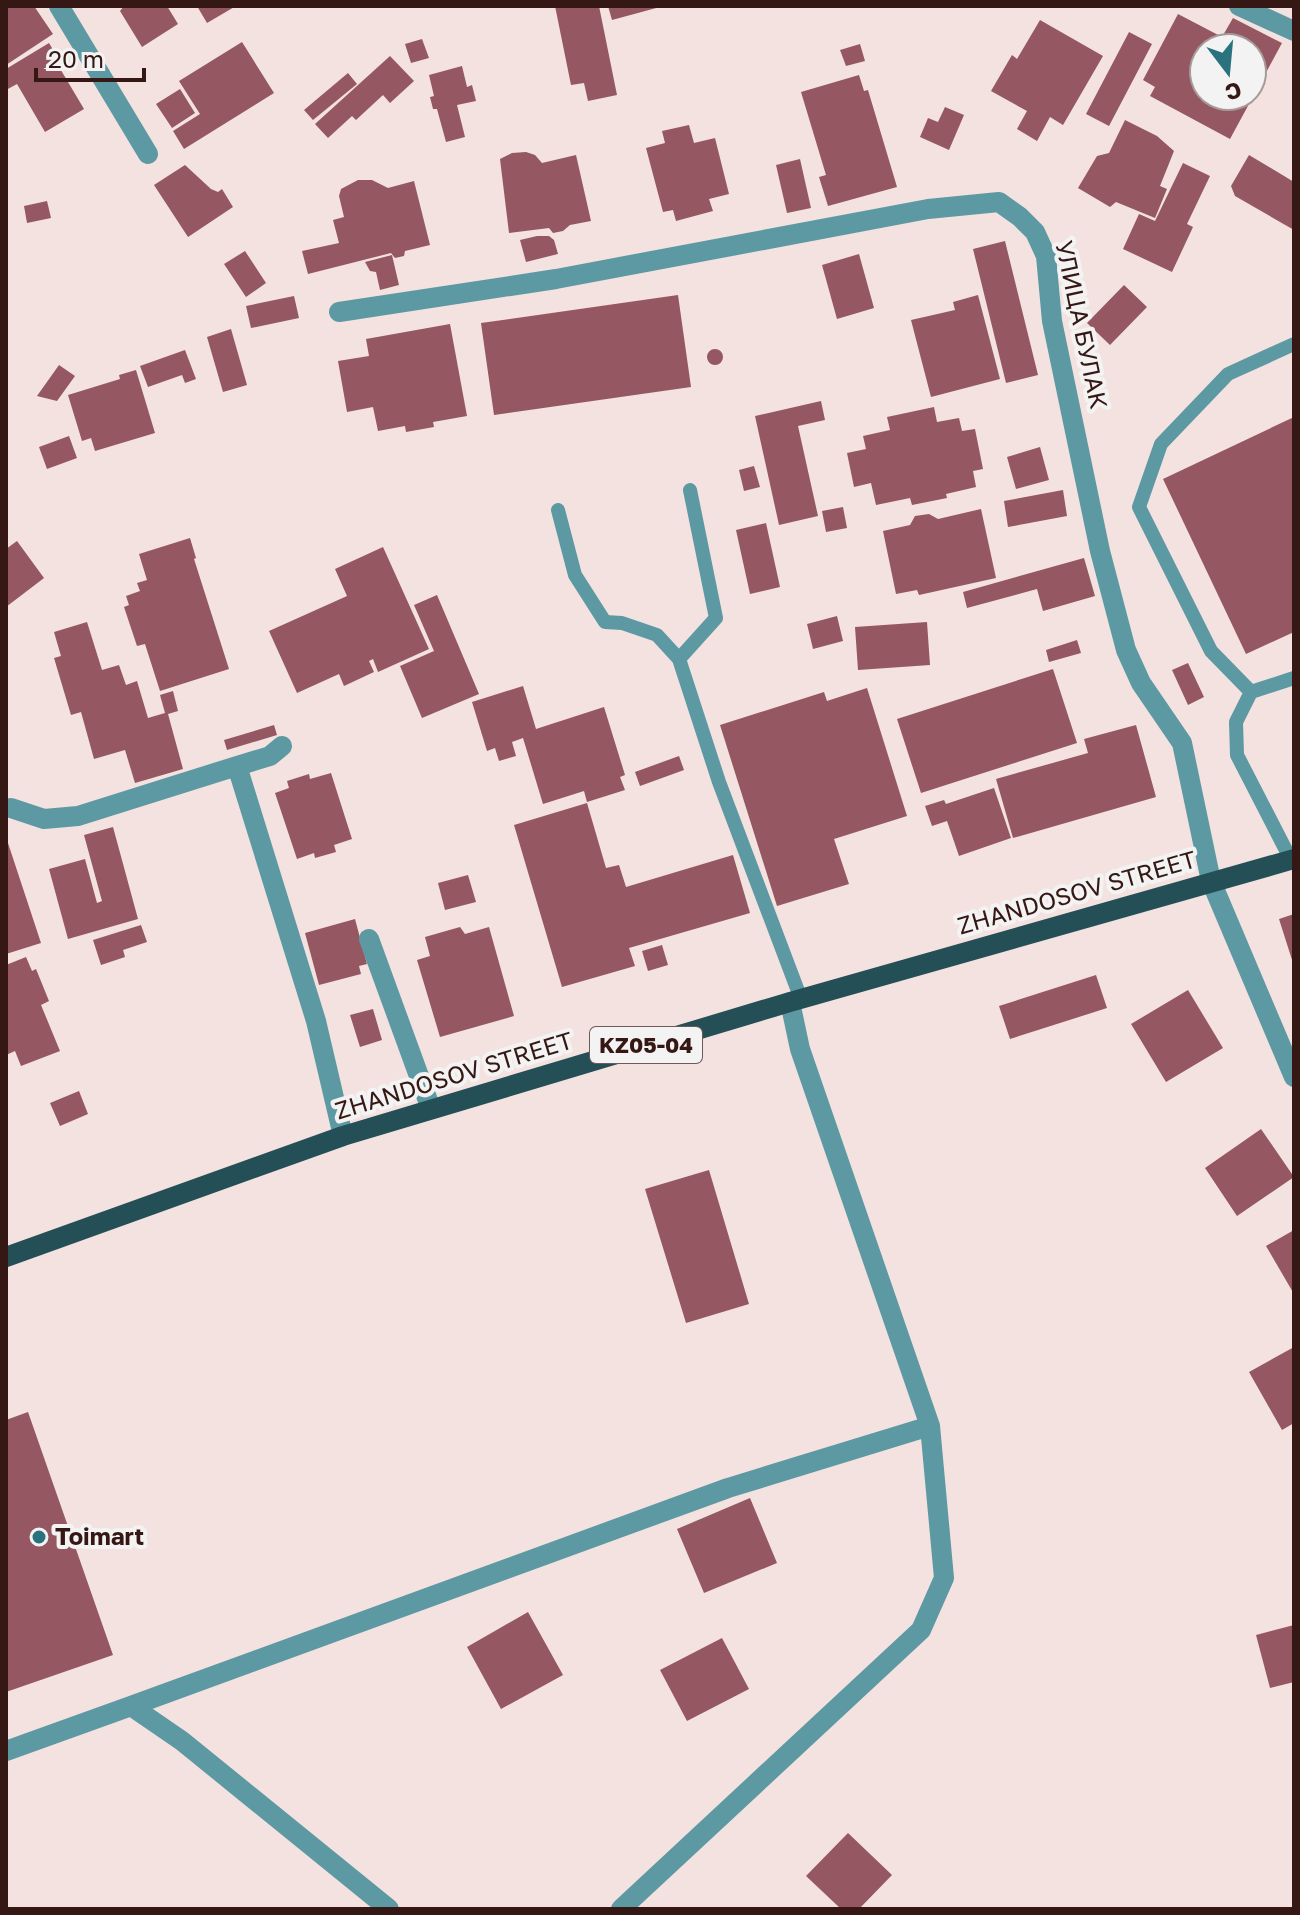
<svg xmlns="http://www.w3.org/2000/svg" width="1300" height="1915" viewBox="0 0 1300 1915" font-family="'Golos Text',sans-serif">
<rect width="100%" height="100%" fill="#f3e2df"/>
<path fill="#955762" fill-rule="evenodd" d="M6,6H34L53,34L6,65Z
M124,6H167L178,24L142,47L120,11Z
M197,6H236L207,23Z
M555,6H599L617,95L588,101L584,83L571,85Z
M608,6H660V7L612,20Z
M1178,14L1222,37L1233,18L1282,43L1230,139L1150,96L1155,87L1143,80ZM1204,48H1252V96H1204Z
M1040,20L1103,56L1063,125L1050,117L1037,141L1017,129L1027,111L991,91L1012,55L1017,59Z
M1129,32L1152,44L1109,126L1086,114Z
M422,39L429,58L411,63L405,44Z
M242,42L274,93L184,149L173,131L200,114L179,81Z
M49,43L55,53L52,55L84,109L45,132L17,84L6,90V69Z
M860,44L865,61L846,66L840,50Z
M390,56L414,81L390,103L383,95L356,120L352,116L328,138L315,124Z
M462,66L467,87L472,85L476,101L457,105L465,137L446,142L437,109H433L430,97L434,96L429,75Z
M348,73L357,84L313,120L304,110Z
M859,75L864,91L868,90L897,187L828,206L819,177L826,175L801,92Z
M180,89L195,113L172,128L156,104Z
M945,107L964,115L949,150L920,137L928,118L938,122Z
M1125,120L1157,136L1174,151L1160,186L1167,189L1155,218L1116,202L1110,207L1078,188L1097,156L1109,153Z
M689,125L694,143L715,138L729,194L709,199L713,211L676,221L673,210L663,212L646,148L665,143L662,131Z
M526,152L535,155L542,163L576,155L591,221L570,225L563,231L553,233L549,228L509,233L500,159L512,153Z
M1249,155L1294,182V230L1235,196L1231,186Z
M800,159L811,208L787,213L776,165Z
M1183,163L1210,176L1187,224L1193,227L1172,272L1123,249L1139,214L1155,221Z
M185,165L211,189L218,192L222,189L233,207L188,237L154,185Z
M358,180H372L388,188L414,181L430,245L405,251L404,256L395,258L391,253L308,274L302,251L339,243L333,220L344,217L339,196L341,189Z
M47,201L51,218L27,223L24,206Z
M537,236H549L554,240L558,254L526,262L520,240Z
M1005,241L1038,375L1006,383L973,249Z
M245,251L266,283L246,297L224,264Z
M859,254L874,308L837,319L822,265Z
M392,255L399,285L380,290L376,272L370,271L365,262Z
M1124,285L1147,307L1110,345L1087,323Z
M678,295L691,387L494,415L481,323Z
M978,295L1000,379L931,397L911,320L955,310L953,302Z
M294,296L299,318L251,328L246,306Z
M450,324L467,416L433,422L434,427L406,432L405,426L378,431L373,407L347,412L338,361L369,356L366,339Z
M231,329L247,385L223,392L207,337Z
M707 357a8 8 0 1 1 16 0a8 8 0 1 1-16 0Z
M185,350L196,379L185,383L182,375L148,387L140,366Z
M59,365L75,376L57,401L37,396Z
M136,370L155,433L95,451L91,438L82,441L68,395L120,379L119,375Z
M821,401L825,420L798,426L818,516L779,525L755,416Z
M934,407L937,422L959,418L962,431L975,429L983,469L973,471L976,487L946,494L947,498L912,505L910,498L876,505L871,483L854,487L847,453L866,449L863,436L890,430L887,417Z
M1294,417V632L1246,654L1163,479Z
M69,436L77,458L47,469L39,447Z
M1040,447L1049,480L1016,489L1007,457Z
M754,466L760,487L744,491L739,470Z
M1063,490L1067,516L1008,527L1004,501Z
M843,507L847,528L826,532L822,511Z
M981,509L996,578L919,595L917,590L896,594L883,531L910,525L915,516L929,514L938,519Z
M766,523L780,587L750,594L736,530Z
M190,538L196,558L194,559L229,669L160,691L145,644L137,646L124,607L129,605L126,596L140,591L137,583L147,580L139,554Z
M17,541L44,578L6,607V549Z
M383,547L429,649L378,672L373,659L369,661L374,672L344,686L339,674L297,693L269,631L347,596L335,569Z
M1084,558L1095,596L1043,611L1037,589L967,608L963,592Z
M437,595L479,694L422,718L400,666L434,651L414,605Z
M837,616L843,641L813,649L807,624Z
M87,622L102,670L119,665L126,685L137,681L148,718L165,713L160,695L173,691L178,711L168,714L183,769L135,783L125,750L94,759L81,712L71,715L54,658L61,656L54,632Z
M927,622L930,665L858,670L855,627Z
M1077,640L1081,653L1049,662L1046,650Z
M1188,663L1204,697L1188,705L1172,670Z
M1053,669L1077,743L921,793L897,719Z
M523,686L536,729L604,707L625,775L620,777L625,790L587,802L584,791L543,804L523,738L512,742L516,756L499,761L495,748L487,751L472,702Z
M867,688L907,816L834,839L849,884L777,906L720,725L824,692L827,701Z
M274,725L277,735L227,750L224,740Z
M1136,725L1156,797L1013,838L996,779L1088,753L1084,739Z
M679,756L684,770L640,786L635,772Z
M331,773L352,839L334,845L336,852L315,858L314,853L297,859L275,793L289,788L287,781L309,774L310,779Z
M994,788L1011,838L959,856L947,821L932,826L925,806L944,800L946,804Z
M587,803L606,868L619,865L626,887L733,855L750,913L629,948L635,966L562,987L514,825Z
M113,827L138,919L68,939L49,869L85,859L97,903L102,901L84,835Z
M6,837L41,943L6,954Z
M468,875L476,902L445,910L438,883Z
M1294,914V963H1293L1279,919Z
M355,919L367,964L359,966L361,974L319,985L305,933Z
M141,925L147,942L123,950L125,957L101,965L93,940Z
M460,927L465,934L489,927L514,1016L440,1037L417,960L430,956L425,937Z
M662,945L668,965L648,971L642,951Z
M26,957L32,971L36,969L49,1001L41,1005L60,1051L21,1066L15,1051L6,1055V965Z
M1096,975L1107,1008L1010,1039L999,1006Z
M1188,990L1223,1048L1166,1082L1131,1024Z
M373,1009L382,1040L360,1047L350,1015Z
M79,1091L88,1114L60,1126L50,1103Z
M1261,1129L1294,1177L1237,1216L1205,1168Z
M709,1170L749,1304L686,1323L645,1189Z
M1294,1230V1294L1266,1246Z
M1294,1347V1423L1282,1430L1249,1372Z
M28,1412L113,1655L6,1692V1420Z
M750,1498L777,1563L704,1593L677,1529Z
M528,1612L563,1675L501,1709L467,1647Z
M1294,1625V1682L1270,1688L1256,1635Z
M722,1638L749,1689L687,1721L660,1670Z
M848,1833L892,1875L859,1909H841L806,1876Z"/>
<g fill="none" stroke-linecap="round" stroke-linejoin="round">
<path stroke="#5d99a3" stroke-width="14" d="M1294,344L1228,374L1161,444L1139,507L1211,651L1251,692L1294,678
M690,490L716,618L679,659L719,782L801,999
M558,510L575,575L605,622L622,623L657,635L679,659
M1251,692L1236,722L1237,755L1291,860"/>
<path stroke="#5d99a3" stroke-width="20" d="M59,6L148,154
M339,312L556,279L928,209L999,202L1020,217L1035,232L1046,256L1052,321L1100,551L1126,650L1141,683L1182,743L1211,881L1294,1077
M237,766L270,756L282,746
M11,808L44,819L78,816L237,766L316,1021L343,1136
M369,939L431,1109
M131,1706L728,1488L930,1426L800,1049L790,1002
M6,1751L131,1706L182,1741L389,1909
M621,1909L921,1630L944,1578L930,1426"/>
<path stroke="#5d99a3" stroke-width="20" d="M1239,6L1294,31"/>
<path stroke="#244f56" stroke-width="20" d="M6,1257L343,1136L790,1002L1294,859"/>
</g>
<circle fill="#2a727d" stroke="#f3f3f3" stroke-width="3" cx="39" cy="1537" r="8"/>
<g text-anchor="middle" stroke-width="8" stroke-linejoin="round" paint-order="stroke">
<rect fill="#f3f3f3" stroke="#6e5956" stroke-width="2" x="590" y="1027" width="112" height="36" rx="6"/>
<g font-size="22" font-weight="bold" fill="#351713">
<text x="646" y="1053">KZ05-04</text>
</g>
<g font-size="24" fill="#351713" stroke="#f3f3f3">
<text transform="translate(1081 325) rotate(78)" y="8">УЛИЦА БУЛАК</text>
<text transform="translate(1077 893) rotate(-16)" y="8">ZHANDOSOV STREET</text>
<text transform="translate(454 1076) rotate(-17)" y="8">ZHANDOSOV STREET</text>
</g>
<g font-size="24" font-weight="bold" fill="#351713" stroke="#f3f3f3" text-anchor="start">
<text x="55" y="1545">Toimart</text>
</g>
</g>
<rect width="1300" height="1915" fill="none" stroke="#351713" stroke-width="16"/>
<g transform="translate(1228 72) rotate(164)"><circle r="38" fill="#f3f3f3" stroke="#a79b99" stroke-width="2"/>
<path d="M0-6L14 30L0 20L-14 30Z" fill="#2a727d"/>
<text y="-12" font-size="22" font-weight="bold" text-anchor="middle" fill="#351713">С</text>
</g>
<path d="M36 68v12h108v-12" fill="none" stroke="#351713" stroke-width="4"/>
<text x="48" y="68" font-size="24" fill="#351713" stroke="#f3f3f3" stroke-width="6" paint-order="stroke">20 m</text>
</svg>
